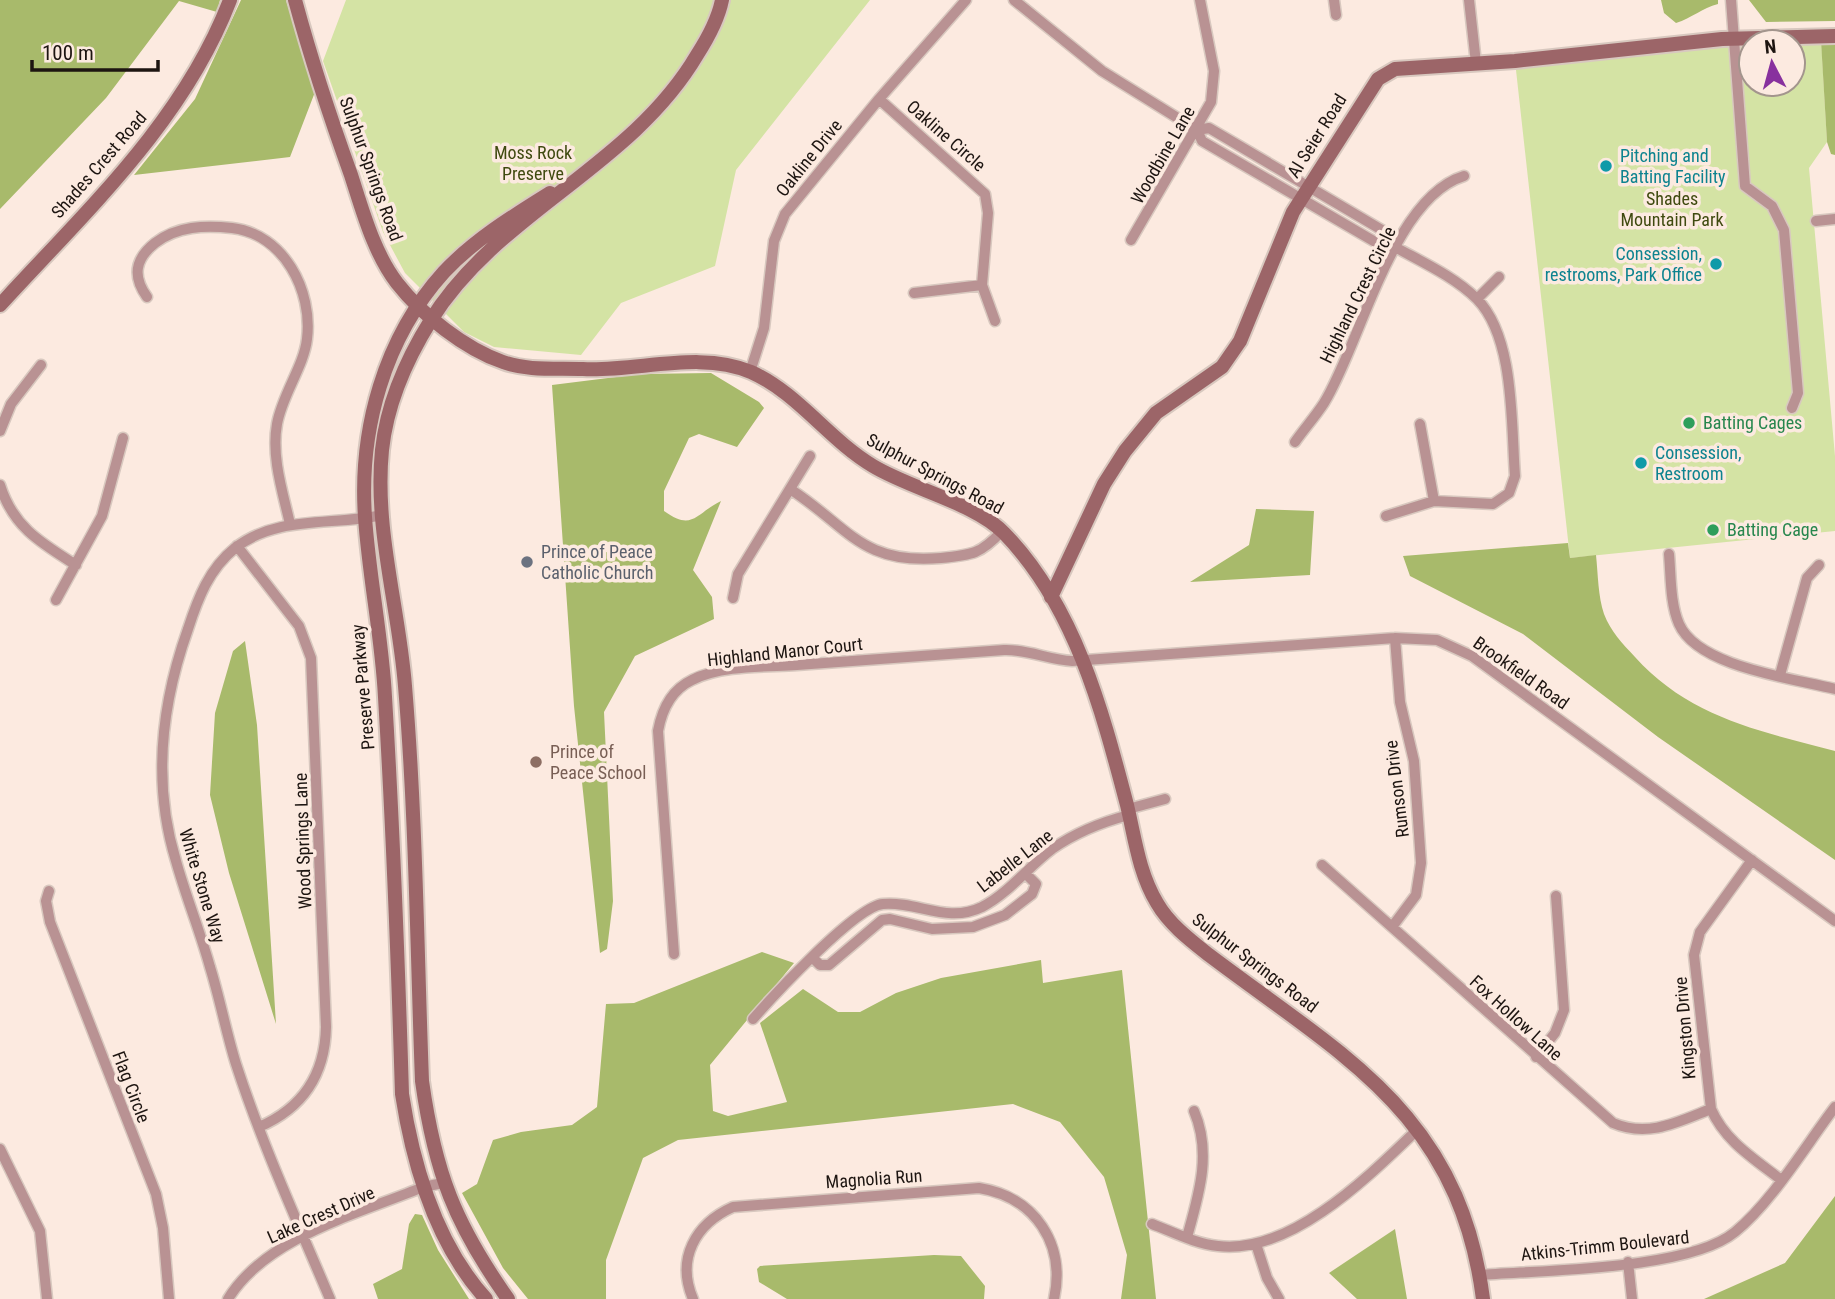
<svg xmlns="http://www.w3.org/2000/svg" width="1835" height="1299" viewBox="0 0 1835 1299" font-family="'Roboto Condensed',sans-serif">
<rect width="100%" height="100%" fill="#fceae0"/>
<path fill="#d4e3a4" d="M346,0H870L736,170L715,266L621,303L581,355L494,347L464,332L405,273L383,232L323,61Z
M1821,38L1827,142L1809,168L1835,456V531L1570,558L1515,61L1751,43V84H1793V42Z"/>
<path fill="#a8ba6b" d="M0,0H220L217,12L179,1L106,98L0,209Z
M241,0H286L315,92L290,157L134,175L195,99Z
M1661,0H1718V4C1702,8 1692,18 1676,23L1664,13Z
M1749,0H1835V21L1766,22Z
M1835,40V155L1831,154L1827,142L1821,41Z
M711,373L759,402L764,408L737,447L699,434L689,438L664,491V511C693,532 696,513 721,501L693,570L712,597L714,619L635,656L604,712L613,901L607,949L600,953L574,706L552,385L640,374Z
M1256,509L1314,511L1310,575L1190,582L1249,545Z
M1568,543L1570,558L1596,555C1598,574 1598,597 1604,614C1611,632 1622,643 1635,657C1689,717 1759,731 1835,751V860L1658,737L1523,634L1410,576L1403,556Z
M245,641L257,725L276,1024L229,873L210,795L215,713L233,651Z
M762,952L794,963L710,1065L713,1111L728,1116L787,1102L760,1023L803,989L838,1012H860L896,993L941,978L1041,960L1043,983L1122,970L1156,1299H1121L1127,1255L1104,1177L1060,1122L1013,1104L678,1140L643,1158L606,1260V1299H528L503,1268L462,1193L477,1184L493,1140L521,1132L572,1125L597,1107L606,1004L634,1003Z
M1835,1196V1299H1704L1785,1263Z
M415,1214L422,1215L438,1250L469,1299H378L373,1284L402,1269L409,1224Z
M1395,1229L1407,1299H1357L1329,1273Z
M934,1255L961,1256L985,1286L984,1299H787L759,1282L757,1269L760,1266Z"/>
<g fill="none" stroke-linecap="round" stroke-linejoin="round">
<defs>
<path id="street" d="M1014,0L1102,71L1197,130L1202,141L1377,243L1395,247L1387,233L1209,128L1197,130
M1334,0L1336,15
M1469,0L1476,63
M1731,0L1745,186L1772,206L1784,230L1798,393L1792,408
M879,99L985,194L988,213L982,285L995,321
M1816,221L1835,219
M1131,240L1211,102L1214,71L1200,0
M914,293L982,285
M147,297C132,276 135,259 155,243C177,226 205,225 232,228C284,234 313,291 307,339C304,366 282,395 277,424C271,457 283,493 290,524
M1477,299L1499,277
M750,372L764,328L774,241L785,214L879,99L966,0
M1420,424L1434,501
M0,431L11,404L41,365
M1295,442C1304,429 1315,417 1324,403C1361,343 1392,198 1464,176
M0,485C13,527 41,543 76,565
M790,489C849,527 861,565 941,558C972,555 981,554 1002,531
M1386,516L1434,501L1493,504L1509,493L1515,476C1511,424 1515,338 1477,299C1455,277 1422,262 1395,247
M237,546L299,626L311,658L326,1027C325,1075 303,1108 259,1127
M1669,554C1671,576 1670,603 1679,624C1698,667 1792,678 1835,689
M733,598L738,574L810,456
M56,600L102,516L123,438
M1780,675L1807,578L1819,565
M1128,809L1165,799
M1752,860L1700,932L1694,955L1711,1109C1725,1141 1753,1158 1780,1179
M1322,865L1613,1123C1648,1138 1678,1122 1711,1109
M49,891L46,901L50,922L156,1194L163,1228L169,1299
M1392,927L1416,895L1421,863L1414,761L1400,702L1395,638
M674,954L658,731C662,709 671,690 692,680C721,665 765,667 797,665C866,660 935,655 1004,650C1027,649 1049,660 1072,661L1395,638L1437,640L1472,656L1835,921
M813,958L820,965H829L882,920L890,919L932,929L973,927L1005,915L1032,894L1036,884L1025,873
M753,1019C773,996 856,906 883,904C918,901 947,924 982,907C1009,893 1028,867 1052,849C1075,833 1102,822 1129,815
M1536,1057L1555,1033L1564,1010L1556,896
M0,1149L40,1231L47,1299
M1152,1224C1173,1232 1196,1244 1218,1246C1291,1255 1370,1175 1418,1129
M1187,1237C1199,1194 1212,1153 1194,1111
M1256,1244L1267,1278L1279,1299
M1628,1262L1632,1299
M1480,1275C1543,1270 1689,1270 1735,1232C1772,1202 1806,1145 1835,1107
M228,1299C266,1237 358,1214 423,1187L443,1183
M330,1299C297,1221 262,1144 236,1064C226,1032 220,999 210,967C200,931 186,897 176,861C152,783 161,705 188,629C198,598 209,569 235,548C277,515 333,526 382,515
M693,1299C676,1259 695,1224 733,1207L979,1188C1035,1197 1066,1244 1054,1299"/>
<path id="secondary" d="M295,0C311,59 330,117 351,175C363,212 374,253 397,283C422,315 465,349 503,362C527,371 557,368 583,369C637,372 700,350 751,372C798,393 829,440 873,466C911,489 975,503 1004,533C1075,606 1102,710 1127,805C1135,839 1139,873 1157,903C1169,924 1190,940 1209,955C1344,1057 1459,1114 1483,1299
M0,305C85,212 184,121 230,0
M1051,597L1104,484L1125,451L1156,413L1222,367L1240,341L1293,212L1378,79L1395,69L1515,61L1722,39L1835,36
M486,1299C436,1244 413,1165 402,1094C398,961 393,829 385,697C382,637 369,577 365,517C359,430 384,338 444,272C474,240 513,216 550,193
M508,1299C455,1224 435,1173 422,1081C417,950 416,817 405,686C399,608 374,529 382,450C387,403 406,360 431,320C498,212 631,167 697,55C708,38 718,20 722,0"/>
</defs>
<use href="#street" stroke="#d8c8bf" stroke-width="13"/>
<use href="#secondary" stroke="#d8c8bf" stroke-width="18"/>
<use href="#street" stroke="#b99293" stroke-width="10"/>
<use href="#secondary" stroke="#9c6568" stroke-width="14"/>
</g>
<g fill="#0f9aa8" stroke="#fceae0" stroke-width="2.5">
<circle cx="1606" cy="166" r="7"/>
<circle cx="1716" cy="264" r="7"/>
<circle cx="1641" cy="463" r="7"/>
</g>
<g fill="#2e9e5b" stroke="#fceae0" stroke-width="2.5">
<circle cx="1689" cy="423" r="7"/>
<circle cx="1713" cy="530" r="7"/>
</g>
<circle fill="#6b7280" stroke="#fceae0" stroke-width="2.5" cx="527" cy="562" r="7"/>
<circle fill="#8d6e63" stroke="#fceae0" stroke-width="2.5" cx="536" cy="762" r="7"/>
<g text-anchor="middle" stroke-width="7" stroke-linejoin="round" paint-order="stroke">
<g font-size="18" fill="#1d1511" stroke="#fceae0">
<text transform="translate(946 136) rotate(41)" y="6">Oakline Circle</text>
<text transform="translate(1317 136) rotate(-58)" y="6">Al Seier Road</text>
<text transform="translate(1163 155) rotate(-60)" y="6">Woodbine Lane</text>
<text transform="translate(809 158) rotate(-51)" y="6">Oakline Drive</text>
<text transform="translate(99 165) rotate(-49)" y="6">Shades Crest Road</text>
<text transform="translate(371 169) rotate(70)" y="6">Sulphur Springs Road</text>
<text transform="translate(1358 295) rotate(-64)" y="6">Highland Crest Circle</text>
<text transform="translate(935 474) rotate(28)" y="6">Sulphur Springs Road</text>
<text transform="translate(785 652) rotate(-6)" y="6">Highland Manor Court</text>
<text transform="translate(1521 673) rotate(35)" y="6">Brookfield Road</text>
<text transform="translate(363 687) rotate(-95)" y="6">Preserve Parkway</text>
<text transform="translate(1397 789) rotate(-97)" y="6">Rumson Drive</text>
<text transform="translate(303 841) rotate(-92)" y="6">Wood Springs Lane</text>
<text transform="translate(1015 861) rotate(-38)" y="6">Labelle Lane</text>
<text transform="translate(202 886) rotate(73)" y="6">White Stone Way</text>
<text transform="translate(1255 963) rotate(37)" y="6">Sulphur Springs Road</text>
<text transform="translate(1516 1018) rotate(42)" y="6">Fox Hollow Lane</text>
<text transform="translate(1685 1028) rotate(-95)" y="6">Kingston Drive</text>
<text transform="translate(131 1087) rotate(69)" y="6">Flag Circle</text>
<text transform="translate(874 1179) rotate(-4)" y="6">Magnolia Run</text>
<text transform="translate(321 1215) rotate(-24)" y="6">Lake Crest Drive</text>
<text transform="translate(1605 1246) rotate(-6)" y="6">Atkins-Trimm Boulevard</text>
</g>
<g font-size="18" fill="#3f4a0f" stroke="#fceae0">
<text x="533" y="159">Moss Rock<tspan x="533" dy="21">Preserve</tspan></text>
<text x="1672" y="205">Shades<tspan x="1672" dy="21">Mountain Park</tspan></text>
</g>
<g font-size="18" fill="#0d838f" stroke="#fceae0" text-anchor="start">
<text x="1620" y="162">Pitching and<tspan x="1620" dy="21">Batting Facility</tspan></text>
<text x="1702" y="260" text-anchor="end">Consession,<tspan x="1702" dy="21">restrooms, Park Office</tspan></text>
<text x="1655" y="459">Consession,<tspan x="1655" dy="21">Restroom</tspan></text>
</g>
<g font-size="18" fill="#27864d" stroke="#fceae0" text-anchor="start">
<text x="1703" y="429">Batting Cages</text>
<text x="1727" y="536">Batting Cage</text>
</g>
<g font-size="18" fill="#5b616d" stroke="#fceae0" text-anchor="start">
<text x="541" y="558">Prince of Peace<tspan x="541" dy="21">Catholic Church</tspan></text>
</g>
<g font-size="18" fill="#785e54" stroke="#fceae0" text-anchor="start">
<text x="550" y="758">Prince of<tspan x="550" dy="21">Peace School</tspan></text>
</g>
</g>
<g transform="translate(1772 63) rotate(354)"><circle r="33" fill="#fceae0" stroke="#a3958d" stroke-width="2"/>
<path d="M0-5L12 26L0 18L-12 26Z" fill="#88319e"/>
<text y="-10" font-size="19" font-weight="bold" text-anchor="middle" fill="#1d1511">N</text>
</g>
<path d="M32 60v10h126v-10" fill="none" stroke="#1d1511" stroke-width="3.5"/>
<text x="42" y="60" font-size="21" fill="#1d1511" stroke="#fceae0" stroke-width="5" paint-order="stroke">100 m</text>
</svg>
